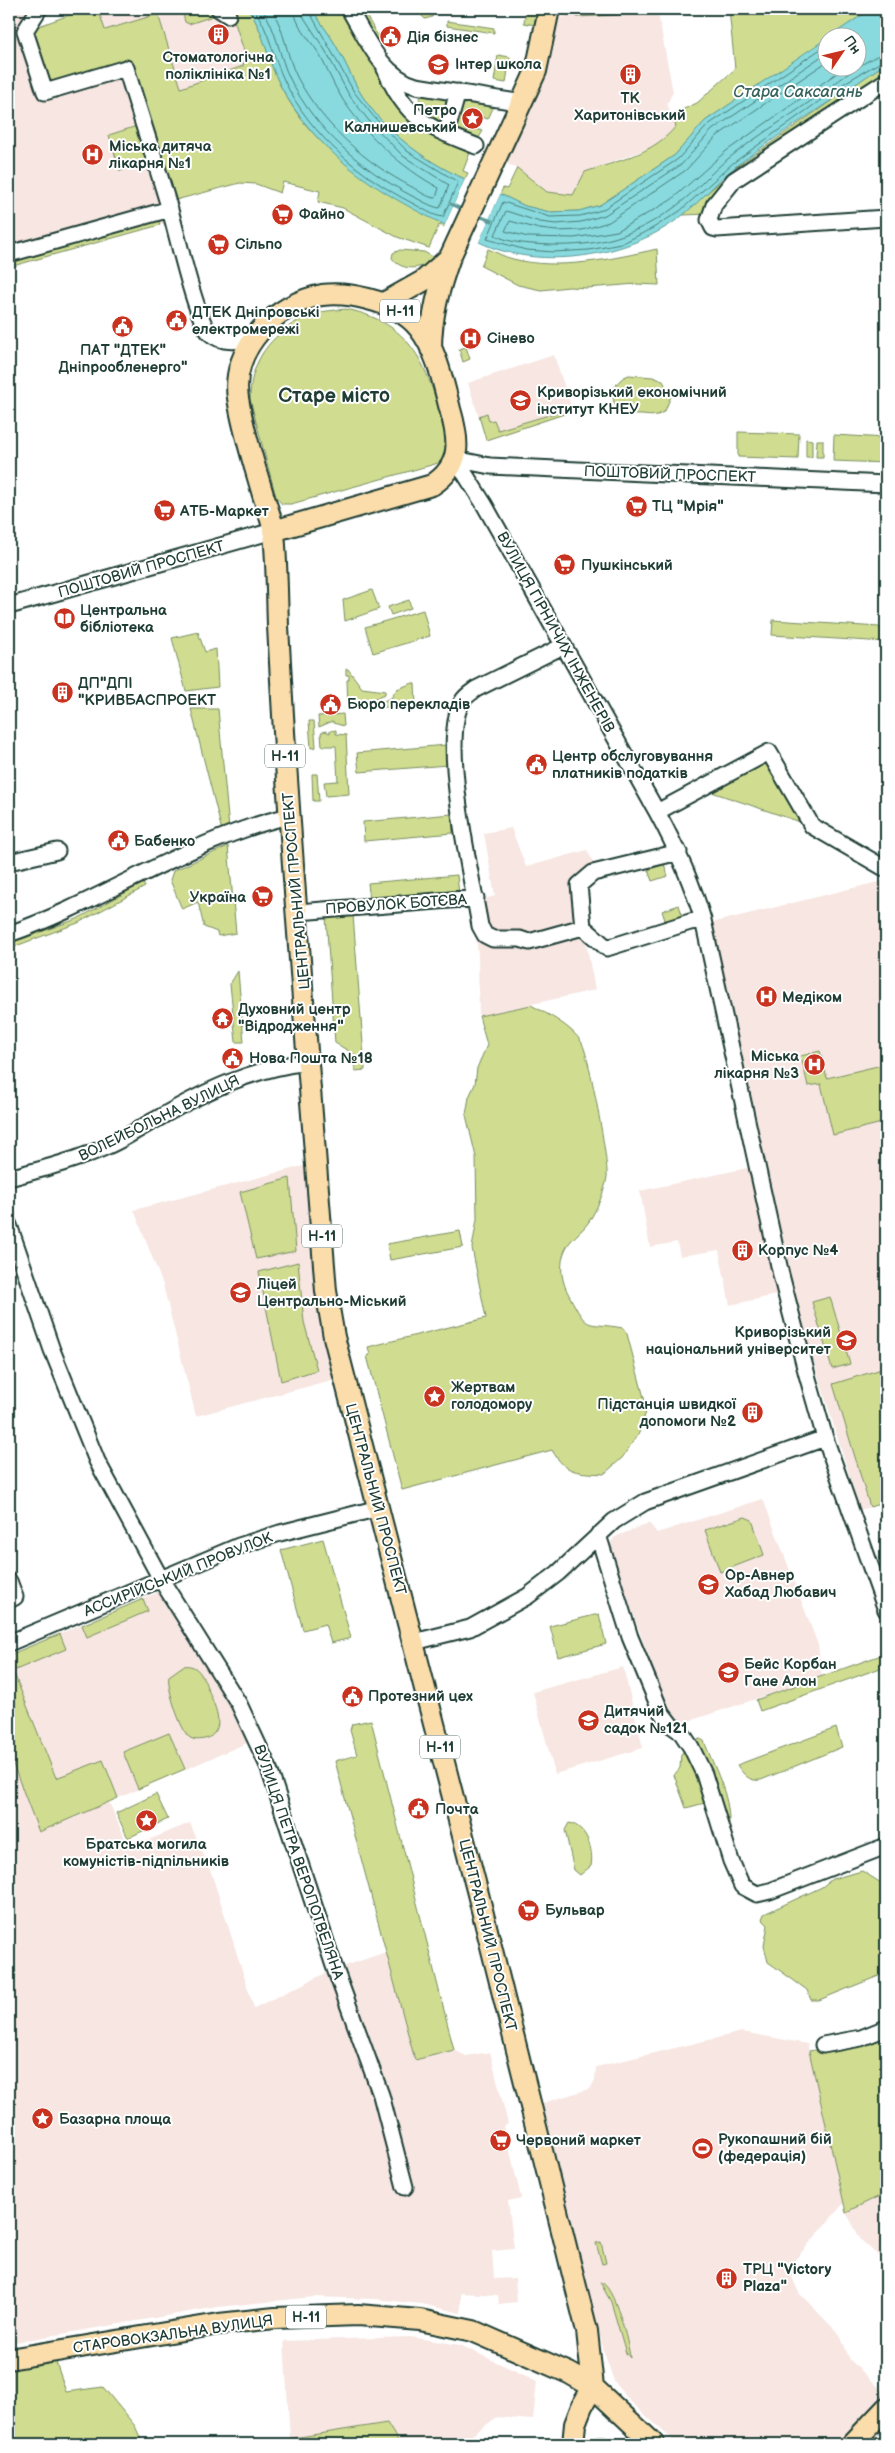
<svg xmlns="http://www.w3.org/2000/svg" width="895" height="2453" viewBox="0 0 895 2453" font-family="'Balsamiq Sans',sans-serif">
<rect width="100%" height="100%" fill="#fff"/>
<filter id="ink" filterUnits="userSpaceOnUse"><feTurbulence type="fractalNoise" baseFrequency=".02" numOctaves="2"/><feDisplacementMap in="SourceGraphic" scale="10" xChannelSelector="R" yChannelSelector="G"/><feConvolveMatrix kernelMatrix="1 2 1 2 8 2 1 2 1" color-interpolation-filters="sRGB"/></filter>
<g filter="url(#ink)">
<path fill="#f7e6e1" d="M9,9H39L26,31L86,9H219L234,19L245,54L243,66L137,104L173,221L9,267Z
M565,9H579L578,17L658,14L673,92L667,104L676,126L669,135L652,147L585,172L573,195L547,192L517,168L495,159L548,18L566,17Z
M554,355L573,412L486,440L468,383Z
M511,828L526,867L587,850L598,871L585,878L583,927L595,990L479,1016L478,954L472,902L495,896L484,833Z
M886,880V1502L860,1510L797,1307L711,923Z
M307,1165L336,1379L196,1416L163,1285L134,1210Z
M752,1167L780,1294L730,1305L719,1250L680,1256L677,1242L650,1247L640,1191Z
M763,1499L818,1645L822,1677L680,1724L670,1718L609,1545L615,1537L649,1523L657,1533Z
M161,1591L232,1709L249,1742L109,1802L129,1848L190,1823L212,1875L254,2008L328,1972L386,1952L415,2060L454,2050L466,2056L490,2052L508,2124L504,2126L521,2198L508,2201L514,2249L492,2251L494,2279L515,2278L517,2302L499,2304L498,2295L461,2293V2313L422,2304L375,2299L313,2297L218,2307L9,2343V1655Z
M623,1667L643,1748L555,1774L533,1692Z
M742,2032L807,2044L809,2051L844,2203L794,2261L792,2277L799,2293L840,2335L850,2360L886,2394V2399L844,2444H677L628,2399L614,2381L604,2352L543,2103L589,2089L595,2081L596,2067Z
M886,2193V2258L883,2260L861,2240L846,2212Z
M410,2337L460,2345L537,2381L533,2420L497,2417L460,2444H400L387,2423L290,2439L284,2341Z"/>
<path fill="#d0dd90" stroke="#788d62" d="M86,9H98L105,30L158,14L181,88L243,66L245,54L234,20L219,9H248C265,32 267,60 280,85C307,137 339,160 387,190C406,203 425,215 445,225L444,227L439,225L429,248L397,237L343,208L318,202L320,191L283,182L280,193L256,184L240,183L168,202L126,68L45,92L25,31Z
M182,9H206L216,15L189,24L185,22Z
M312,9H342L371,56L387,90L471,150L463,171L468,173L465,179C424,161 381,129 358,89C350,74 344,59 335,44C328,32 319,21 312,9Z
M354,9H362L380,39H372Z
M415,9H433L432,17L425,19Z
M526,9H543L541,26L524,23Z
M579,9H871L705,121L675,155L600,205L579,211L550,212L525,206L500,194L503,188L507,189L517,168L547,192L573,195L585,172C617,161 654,154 676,126L671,115L697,103L735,69L729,9L577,17Z
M447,21L494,28V33L447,26Z
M498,55L510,57L506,83L494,81Z
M886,63V81L756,164L709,214L683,215L736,167Z
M421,94L447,98L441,125L417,109Z
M462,102L494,106L488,119L480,117L475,129L483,131L478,139L454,131Z
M137,126L148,163L120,171L109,135Z
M158,218L160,225L9,267V260Z
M488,249C496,252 504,257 513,259C559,271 612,259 657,249L659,285L636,284L587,288L569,287L541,290L518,285L481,266Z
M400,250L424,252L435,258C425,269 402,273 392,258L393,253Z
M346,309C423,325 431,381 448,447C447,456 443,461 435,464L291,504H282L276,497L250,399C250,365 266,341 294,323C301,319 308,315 315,313C325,311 336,310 346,309Z
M466,347L470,359L463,362L459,349Z
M629,375L653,377L663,381L671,396L665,411C657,417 651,416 642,415C635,415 628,415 622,412C606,401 613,380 629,375Z
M566,410L567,413L486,440L479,416L487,413L489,421L494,420L498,430Z
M738,432L799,434L798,459L738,457Z
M834,435L886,438V463L833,461Z
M806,439L812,440V457H806Z
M817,440H823V457H816Z
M372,590L379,609L345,621L343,600Z
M409,600L411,608L391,615L388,607Z
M423,610L430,636L373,653L365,627Z
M773,620L879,627L886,632V642L772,635Z
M198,632L205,652L216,649L218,687L186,691L172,638Z
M346,669H348L362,688L385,691V694L370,701L364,707L348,708L347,680L349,679V675H346Z
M413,683L415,684L416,705L372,708L373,705L391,698L397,689Z
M191,709H218L229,829L222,831Z
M343,714L344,726L333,723V721L319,727L318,716Z
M309,721H314L316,747L311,748Z
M336,730V734L346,735L349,794L326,796L324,782L338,781L336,746H322L321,733L325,731L330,733V731Z
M446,745L448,765L359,772L357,753Z
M769,752L812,826L703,789Z
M312,774H317L319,801H313Z
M452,814L453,833L364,841L363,822Z
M228,846L236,933L218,936L217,932L204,927L198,902L182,909L170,880L173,871Z
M664,864L668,876L652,881L648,870Z
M457,875L459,895L370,902L368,883Z
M143,883L145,887L78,923L13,947L12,942L77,919Z
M679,905L683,918L666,923L662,911Z
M353,915L365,1070L355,1071L354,1054L335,1043L326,917Z
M238,971L244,1042H236L230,984Z
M531,1005C547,1014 572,1026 582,1043C589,1056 609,1163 607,1177C605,1191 596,1211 588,1223C583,1230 576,1235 570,1242C558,1257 560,1279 569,1295C589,1333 584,1321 623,1328L627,1334L647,1409L639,1433L622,1458L604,1474C578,1472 566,1475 552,1450L402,1490L367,1356L370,1355L368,1347L486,1318L472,1248L477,1219L476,1157L466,1115L469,1097L475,1084L477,1068L487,1045L479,1016Z
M820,1051L827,1078L886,1064V1122L833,1135L821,1084L808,1086L801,1056Z
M290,1178L296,1251L256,1259L240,1192Z
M460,1231L463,1247L390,1260L387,1244Z
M298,1262L304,1322L317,1370L281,1381L259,1272Z
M830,1297L850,1364L832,1369L812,1302Z
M885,1368L886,1502L870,1507L833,1384Z
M745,1517L752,1520L764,1555L720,1572L705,1530Z
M323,1539L351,1638L331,1643L325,1624L303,1630L281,1550Z
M143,1599L148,1611L87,1637L82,1625Z
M599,1614L606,1644L558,1657L550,1626Z
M60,1634L66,1649L13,1671L56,1778L103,1760L118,1798L39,1832L9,1754V1655Z
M884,1654L886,1666L760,1711L756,1700Z
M183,1666C195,1664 200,1671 205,1682C211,1699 229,1727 208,1738C202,1740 194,1741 189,1737C181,1731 166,1686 169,1676Z
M371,1720L454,2050L415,2060L335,1761L357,1755L350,1730L352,1724Z
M836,1728L842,1747L761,1780C749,1782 743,1774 737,1765Z
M169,1733L185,1769L138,1789L123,1752Z
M700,1739L704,1741C714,1767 730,1795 729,1824L725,1826L712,1801L686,1808L674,1775L680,1768L681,1754L694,1740Z
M156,1794L168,1819L128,1838L116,1813Z
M569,1823C587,1826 594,1851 591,1866L580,1875L574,1870L565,1830Z
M862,1871L886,1886V1973L819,2000H811L807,1990L768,1962L764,1946L768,1925L762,1919L764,1914L822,1887L832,1879Z
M886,2031V2193L846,2212L809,2051L864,2041Z
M601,2242L606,2263L602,2264L596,2243Z
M600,2282C614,2284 629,2344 630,2358L626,2353L611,2302Z
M56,2362L66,2392L103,2387L135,2426L143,2444H9V2369Z
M387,2423L400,2444H256Z
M598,2436L606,2437L616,2444H591L592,2440Z"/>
<path fill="#88dade" stroke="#5e9b9a" d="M248,9H312C319,21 328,32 335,44C344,59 350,74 358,89C381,129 424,161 465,179L445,225C378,193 316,153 280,85C267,60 265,32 248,9Z
M871,9H886V63C837,98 785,129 736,166C717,181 702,200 683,215C631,257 541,272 479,242L500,194L525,206L550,212L579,211L600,205L675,155L705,121L827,38L828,68H858V38L829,37Z"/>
<path fill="#fff" d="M466,177L468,180L448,226L444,227Z
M501,192L479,242L478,244L477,241L498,193Z"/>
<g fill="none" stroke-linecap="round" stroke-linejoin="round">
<path stroke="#497c78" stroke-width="1" d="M254,9C270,31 273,58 285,82C311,136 360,176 412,203C422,208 433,216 443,217L458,182L407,151L374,117L354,92L308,9
M262,9C277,29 279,57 290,79C315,130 363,170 412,196C421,200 431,207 440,208L449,185L403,156L369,121L349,95L325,50L303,16L302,9
M271,9C285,29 286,55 297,77C322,124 365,163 412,187C419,191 428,198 436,198L439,188C401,167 368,137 343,100C333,85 327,68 318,52C310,40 295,25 294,9
M828,44L708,125L678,159L602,210L580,216L550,217L503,202L487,239L526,250L554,252L589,250L621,244L653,228L680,211L733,163L846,82L886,59
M828,52L712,130L682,164L605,215L581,222L556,224L540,222L506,211L495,235C511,244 532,244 551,245C598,247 637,235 675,207C694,193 710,173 729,158C758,135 792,115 822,93C834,84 873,54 886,53
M828,61L717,136L686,170L609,222L582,230L557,231L539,229L510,221L505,231L528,237L574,238L617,231L671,200L725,152L844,68"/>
<path stroke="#5e9b9a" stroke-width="3" d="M451,204L464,210
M476,215L492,221"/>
<defs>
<path id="minor" d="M39,9L25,31L45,92L126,68C140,115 156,162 170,210C177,233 196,321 210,333C222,344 240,341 254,338
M219,9L228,15
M349,9C366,37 381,76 416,86L523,103
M385,69C406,120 428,127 476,146
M886,81L734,180L714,205L709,220L713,228L717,229L886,218
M446,134L458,92
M9,254L170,209
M455,459L490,466L886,484
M454,461L465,474L484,504L657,812C676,847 692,882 703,920L781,1275L807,1375L825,1438L886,1610
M9,606L273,531
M563,646L476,689C472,692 467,695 464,699C437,733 473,882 480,926L485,935L493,939H520L529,942L583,927L579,885L593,873L679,852
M657,812L769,752L812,826L886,869
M9,862L57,851
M298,912L476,898
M583,927L607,948L690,922L703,920
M9,934C104,901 190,839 289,816
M9,1178C43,1169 78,1160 110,1145C126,1138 141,1127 157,1119C205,1091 253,1068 309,1062
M9,1225L52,1350L97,1461L162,1581L239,1704L268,1766L334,1966L381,2095L405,2187
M598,1535L630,1637L661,1712L671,1725L681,1732L691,1747L704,1774L731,1861L742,1886L757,1894L770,1891L886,1846
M9,1581L15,1597L9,1600
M414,1642L470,1628L528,1596L558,1573L614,1521L645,1502L825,1438
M9,1643L239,1546L280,1533L379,1508
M823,2045L861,2038L886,2028"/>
<path id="major" d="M384,303L423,281L448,259
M431,349C431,316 439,288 450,257L536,71L549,9
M273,531L432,485C463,465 459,440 450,409C443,382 437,351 419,328C406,312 388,304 368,299C353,295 338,293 322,295C276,303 230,349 238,398C243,431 254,463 263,495C267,507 272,520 274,533C277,564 277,596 278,626C281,682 284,737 288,793C299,959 313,1125 326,1291L334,1337L478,1894L587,2331L593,2387L582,2406L575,2424L573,2444
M9,2359L219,2324L275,2318L358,2315L420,2320L473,2331L569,2373L593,2387L654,2444
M852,2444L886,2408"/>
</defs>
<use href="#minor" stroke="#1f3d34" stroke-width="19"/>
<use href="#major" stroke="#1f3d34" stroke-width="24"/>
<use href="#minor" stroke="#fff" stroke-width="15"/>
<use href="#major" stroke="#faddab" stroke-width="20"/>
</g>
</g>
<defs>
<symbol id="building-disc" viewBox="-11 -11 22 22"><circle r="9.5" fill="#c8321e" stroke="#fff"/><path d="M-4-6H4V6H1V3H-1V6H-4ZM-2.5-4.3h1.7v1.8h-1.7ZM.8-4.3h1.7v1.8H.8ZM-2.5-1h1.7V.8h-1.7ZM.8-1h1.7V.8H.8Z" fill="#fff"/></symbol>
<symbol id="civic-disc" viewBox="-11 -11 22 22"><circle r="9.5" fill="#c8321e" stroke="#fff"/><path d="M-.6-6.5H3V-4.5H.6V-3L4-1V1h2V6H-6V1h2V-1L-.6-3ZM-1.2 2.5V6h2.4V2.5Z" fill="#fff"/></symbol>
<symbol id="school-disc" viewBox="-11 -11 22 22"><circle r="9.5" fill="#c8321e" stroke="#fff"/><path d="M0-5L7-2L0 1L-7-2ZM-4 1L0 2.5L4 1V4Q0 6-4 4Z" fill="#fff"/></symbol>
<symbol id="sight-disc" viewBox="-11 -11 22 22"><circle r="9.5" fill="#c8321e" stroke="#fff"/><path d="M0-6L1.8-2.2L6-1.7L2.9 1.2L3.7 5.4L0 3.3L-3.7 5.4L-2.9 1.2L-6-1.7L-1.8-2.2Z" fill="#fff"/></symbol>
<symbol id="hospital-disc" viewBox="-11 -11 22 22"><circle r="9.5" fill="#c8321e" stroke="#fff"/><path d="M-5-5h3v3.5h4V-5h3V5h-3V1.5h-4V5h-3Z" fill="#fff"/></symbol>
<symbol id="supermarket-disc" viewBox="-11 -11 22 22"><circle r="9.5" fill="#c8321e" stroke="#fff"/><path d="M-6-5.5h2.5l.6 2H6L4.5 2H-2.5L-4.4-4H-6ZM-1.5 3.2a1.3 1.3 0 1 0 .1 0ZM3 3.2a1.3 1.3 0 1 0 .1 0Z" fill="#fff"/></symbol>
<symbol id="university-disc" viewBox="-11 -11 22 22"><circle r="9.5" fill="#c8321e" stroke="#fff"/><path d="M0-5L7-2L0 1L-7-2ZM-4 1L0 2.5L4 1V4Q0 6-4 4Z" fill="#fff"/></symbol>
<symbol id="library-disc" viewBox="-11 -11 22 22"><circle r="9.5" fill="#c8321e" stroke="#fff"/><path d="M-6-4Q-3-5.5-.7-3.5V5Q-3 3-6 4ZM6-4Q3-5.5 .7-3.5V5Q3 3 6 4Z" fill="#fff"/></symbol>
<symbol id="temple-disc" viewBox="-11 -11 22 22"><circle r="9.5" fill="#c8321e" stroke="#fff"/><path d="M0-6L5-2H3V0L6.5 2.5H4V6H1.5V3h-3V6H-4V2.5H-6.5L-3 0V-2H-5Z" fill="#fff"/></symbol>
<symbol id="stadium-disc" viewBox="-11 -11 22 22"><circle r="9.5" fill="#c8321e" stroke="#fff"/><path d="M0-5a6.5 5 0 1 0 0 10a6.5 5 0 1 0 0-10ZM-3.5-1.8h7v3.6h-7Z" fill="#fff"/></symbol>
</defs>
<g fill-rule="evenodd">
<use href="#building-disc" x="206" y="22" width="25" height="25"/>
<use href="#civic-disc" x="378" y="24" width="25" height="25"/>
<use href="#school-disc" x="426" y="52" width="25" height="25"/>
<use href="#building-disc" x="618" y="62" width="25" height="25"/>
<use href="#sight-disc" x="460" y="106" width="25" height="25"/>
<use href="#hospital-disc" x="80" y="142" width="25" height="25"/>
<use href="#supermarket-disc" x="270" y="202" width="25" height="25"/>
<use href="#supermarket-disc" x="206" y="232" width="25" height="25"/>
<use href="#civic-disc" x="164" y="308" width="25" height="25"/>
<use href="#civic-disc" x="110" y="314" width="25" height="25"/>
<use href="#hospital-disc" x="458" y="326" width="25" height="25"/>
<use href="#university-disc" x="508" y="388" width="25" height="25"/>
<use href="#supermarket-disc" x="624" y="494" width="25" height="25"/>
<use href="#supermarket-disc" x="152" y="498" width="25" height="25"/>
<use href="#supermarket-disc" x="552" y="552" width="25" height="25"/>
<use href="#library-disc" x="52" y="606" width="25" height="25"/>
<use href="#building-disc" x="50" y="680" width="25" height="25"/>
<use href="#civic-disc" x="318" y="692" width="25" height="25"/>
<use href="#civic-disc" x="524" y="752" width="25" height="25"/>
<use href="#civic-disc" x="106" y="828" width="25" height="25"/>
<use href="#supermarket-disc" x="250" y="884" width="25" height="25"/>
<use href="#hospital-disc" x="754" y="984" width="25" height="25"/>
<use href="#temple-disc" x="210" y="1006" width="25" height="25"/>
<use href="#civic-disc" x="220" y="1046" width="25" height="25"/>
<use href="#hospital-disc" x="802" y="1052" width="25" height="25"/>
<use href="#building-disc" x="730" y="1238" width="25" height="25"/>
<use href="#school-disc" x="228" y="1280" width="25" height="25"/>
<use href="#university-disc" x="834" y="1328" width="25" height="25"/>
<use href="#sight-disc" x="422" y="1384" width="25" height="25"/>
<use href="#building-disc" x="740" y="1400" width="25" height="25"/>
<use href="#school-disc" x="696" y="1572" width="25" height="25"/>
<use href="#school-disc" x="716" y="1660" width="25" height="25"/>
<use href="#civic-disc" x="340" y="1684" width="25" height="25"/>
<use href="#school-disc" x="576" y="1708" width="25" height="25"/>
<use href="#civic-disc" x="406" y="1796" width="25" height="25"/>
<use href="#sight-disc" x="134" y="1808" width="25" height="25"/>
<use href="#supermarket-disc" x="516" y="1898" width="25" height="25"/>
<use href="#sight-disc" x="30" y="2106" width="25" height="25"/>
<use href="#supermarket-disc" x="488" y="2128" width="25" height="25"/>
<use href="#stadium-disc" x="690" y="2136" width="25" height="25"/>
<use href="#building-disc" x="714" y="2266" width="25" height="25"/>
</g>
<g text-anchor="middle" stroke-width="4" stroke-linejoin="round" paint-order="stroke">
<g fill="#fff" stroke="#627771" stroke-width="1">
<rect x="380" y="299.5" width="40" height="23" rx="4"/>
<rect x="265" y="744.5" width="40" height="23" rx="4"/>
<rect x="302" y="1224.5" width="40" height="23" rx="4"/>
<rect x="420" y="1735.5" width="40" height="23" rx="4"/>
<rect x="286" y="2305.5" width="40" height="23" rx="4"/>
</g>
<g font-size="14" font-weight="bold" fill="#1f3d34">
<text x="400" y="316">Н-11</text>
<text x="285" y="761">Н-11</text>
<text x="322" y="1241">Н-11</text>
<text x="440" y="1752">Н-11</text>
<text x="306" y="2322">Н-11</text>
</g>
<g font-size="15" font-weight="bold" fill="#1f3d34" stroke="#fff" text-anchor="start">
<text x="407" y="42">Дія бізнес</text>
<text x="218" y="62" text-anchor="middle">Стоматологічна<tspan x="218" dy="17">поліклініка №1</tspan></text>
<text x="455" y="69">Інтер школа</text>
<text x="630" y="103" text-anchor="middle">ТК<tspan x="630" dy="17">Харитонівський</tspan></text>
<text x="457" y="115" text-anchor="end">Петро<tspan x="457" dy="17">Калнишевський</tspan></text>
<text x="109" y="151">Міська дитяча<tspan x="109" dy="17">лікарня №1</tspan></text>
<text x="299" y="219">Файно</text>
<text x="235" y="249">Сільпо</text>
<text x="192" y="317">ДТЕК Дніпровські<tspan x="192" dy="17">електромережі</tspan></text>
<text x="487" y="343">Сінево</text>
<text x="123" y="355" text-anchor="middle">ПАТ "ДТЕК"<tspan x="123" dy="17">Дніпрообленерго"</tspan></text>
<text x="537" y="397">Криворізький економічний<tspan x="537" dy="17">інститут КНЕУ</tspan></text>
<text x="652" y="511">ТЦ "Мрія"</text>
<text x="180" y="516">АТБ-Маркет</text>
<text x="581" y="570">Пушкінський</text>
<text x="80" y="615">Центральна<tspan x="80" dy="17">бібліотека</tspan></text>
<text x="78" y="688">ДП"ДПІ<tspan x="78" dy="17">"КРИВБАСПРОЕКТ</tspan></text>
<text x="347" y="709">Бюро перекладів</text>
<text x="552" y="761">Центр обслуговування<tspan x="552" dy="17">платників податків</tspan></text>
<text x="134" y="846">Бабенко</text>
<text x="246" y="902" text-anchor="end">Україна</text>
<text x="782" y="1002">Медіком</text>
<text x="238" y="1014">Духовний центр<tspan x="238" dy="17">"Відродження"</tspan></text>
<text x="799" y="1061" text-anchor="end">Міська<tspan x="799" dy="17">лікарня №3</tspan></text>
<text x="249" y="1063">Нова Пошта №18</text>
<text x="758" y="1255">Корпус №4</text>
<text x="257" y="1289">Ліцей<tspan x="257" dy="17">Центрально-Міський</tspan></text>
<text x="831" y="1337" text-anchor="end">Криворізький<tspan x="831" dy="17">національний університет</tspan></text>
<text x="451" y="1392">Жертвам<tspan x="451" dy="17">голодомору</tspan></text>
<text x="736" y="1409" text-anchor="end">Підстанція швидкої<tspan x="736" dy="17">допомоги №2</tspan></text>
<text x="725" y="1580">Ор-Авнер<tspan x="725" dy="17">Хабад Любавич</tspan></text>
<text x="744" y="1669">Бейс Корбан<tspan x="744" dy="17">Гане Алон</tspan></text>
<text x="368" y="1701">Протезний цех</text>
<text x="604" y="1716">Дитячий<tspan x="604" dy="17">садок №121</tspan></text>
<text x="435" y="1814">Почта</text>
<text x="146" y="1849" text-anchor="middle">Братська могила<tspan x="146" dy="17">комуністів-підпільників</tspan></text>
<text x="545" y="1915">Бульвар</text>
<text x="59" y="2124">Базарна площа</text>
<text x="718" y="2144">Рукопашний бій<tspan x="718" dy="17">(федерація)</tspan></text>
<text x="516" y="2145">Червоний маркет</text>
<text x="743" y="2274">ТРЦ "Victory<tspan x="743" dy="17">Plaza"</tspan></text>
</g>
<g font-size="15" fill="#1f3d34" stroke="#fff">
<text transform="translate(670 474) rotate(2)" y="5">ПОШТОВИЙ ПРОСПЕКТ</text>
<text transform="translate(141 569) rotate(-16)" y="5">ПОШТОВИЙ ПРОСПЕКТ</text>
<text transform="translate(556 632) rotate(61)" y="5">ВУЛИЦЯ ГІРНИЧИХ ІНЖЕНЕРІВ</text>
<text transform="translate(296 891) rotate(-95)" y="5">ЦЕНТРАЛЬНИЙ ПРОСПЕКТ</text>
<text transform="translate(396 904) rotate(-4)" y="5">ПРОВУЛОК БОТЄВА</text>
<text transform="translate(159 1118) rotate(-26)" y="5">ВОЛЕЙБОЛЬНА ВУЛИЦЯ</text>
<text transform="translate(376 1499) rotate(75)" y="5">ЦЕНТРАЛЬНИЙ ПРОСПЕКТ</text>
<text transform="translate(178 1574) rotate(-22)" y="5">АССИРІЙСЬКИЙ ПРОВУЛОК</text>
<text transform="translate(299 1862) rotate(71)" y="5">ВУЛИЦЯ ПЕТРА ВЕРОПОТВЕЛЯНА</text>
<text transform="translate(488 1935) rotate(76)" y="5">ЦЕНТРАЛЬНИЙ ПРОСПЕКТ</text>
<text transform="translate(173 2334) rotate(-8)" y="5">СТАРОВОКЗАЛЬНА ВУЛИЦЯ</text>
</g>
<g font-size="16" font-style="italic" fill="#39645e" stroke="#fff">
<text x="798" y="97">Стара Саксагань</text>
</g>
<g font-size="20" font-weight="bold" fill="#1f3d34" stroke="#fff">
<text x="334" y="402">Старе місто</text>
</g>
</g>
<rect width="895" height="2453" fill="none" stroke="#fff" stroke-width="30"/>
<rect x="15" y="15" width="865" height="2423" fill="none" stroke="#1f3d34" stroke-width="2" filter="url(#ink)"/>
<g transform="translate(842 52) rotate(55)"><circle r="24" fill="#ffffff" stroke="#a5b1ae"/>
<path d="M0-4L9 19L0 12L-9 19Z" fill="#c8321e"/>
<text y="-8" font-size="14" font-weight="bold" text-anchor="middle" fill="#1f3d34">Пн</text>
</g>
</svg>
